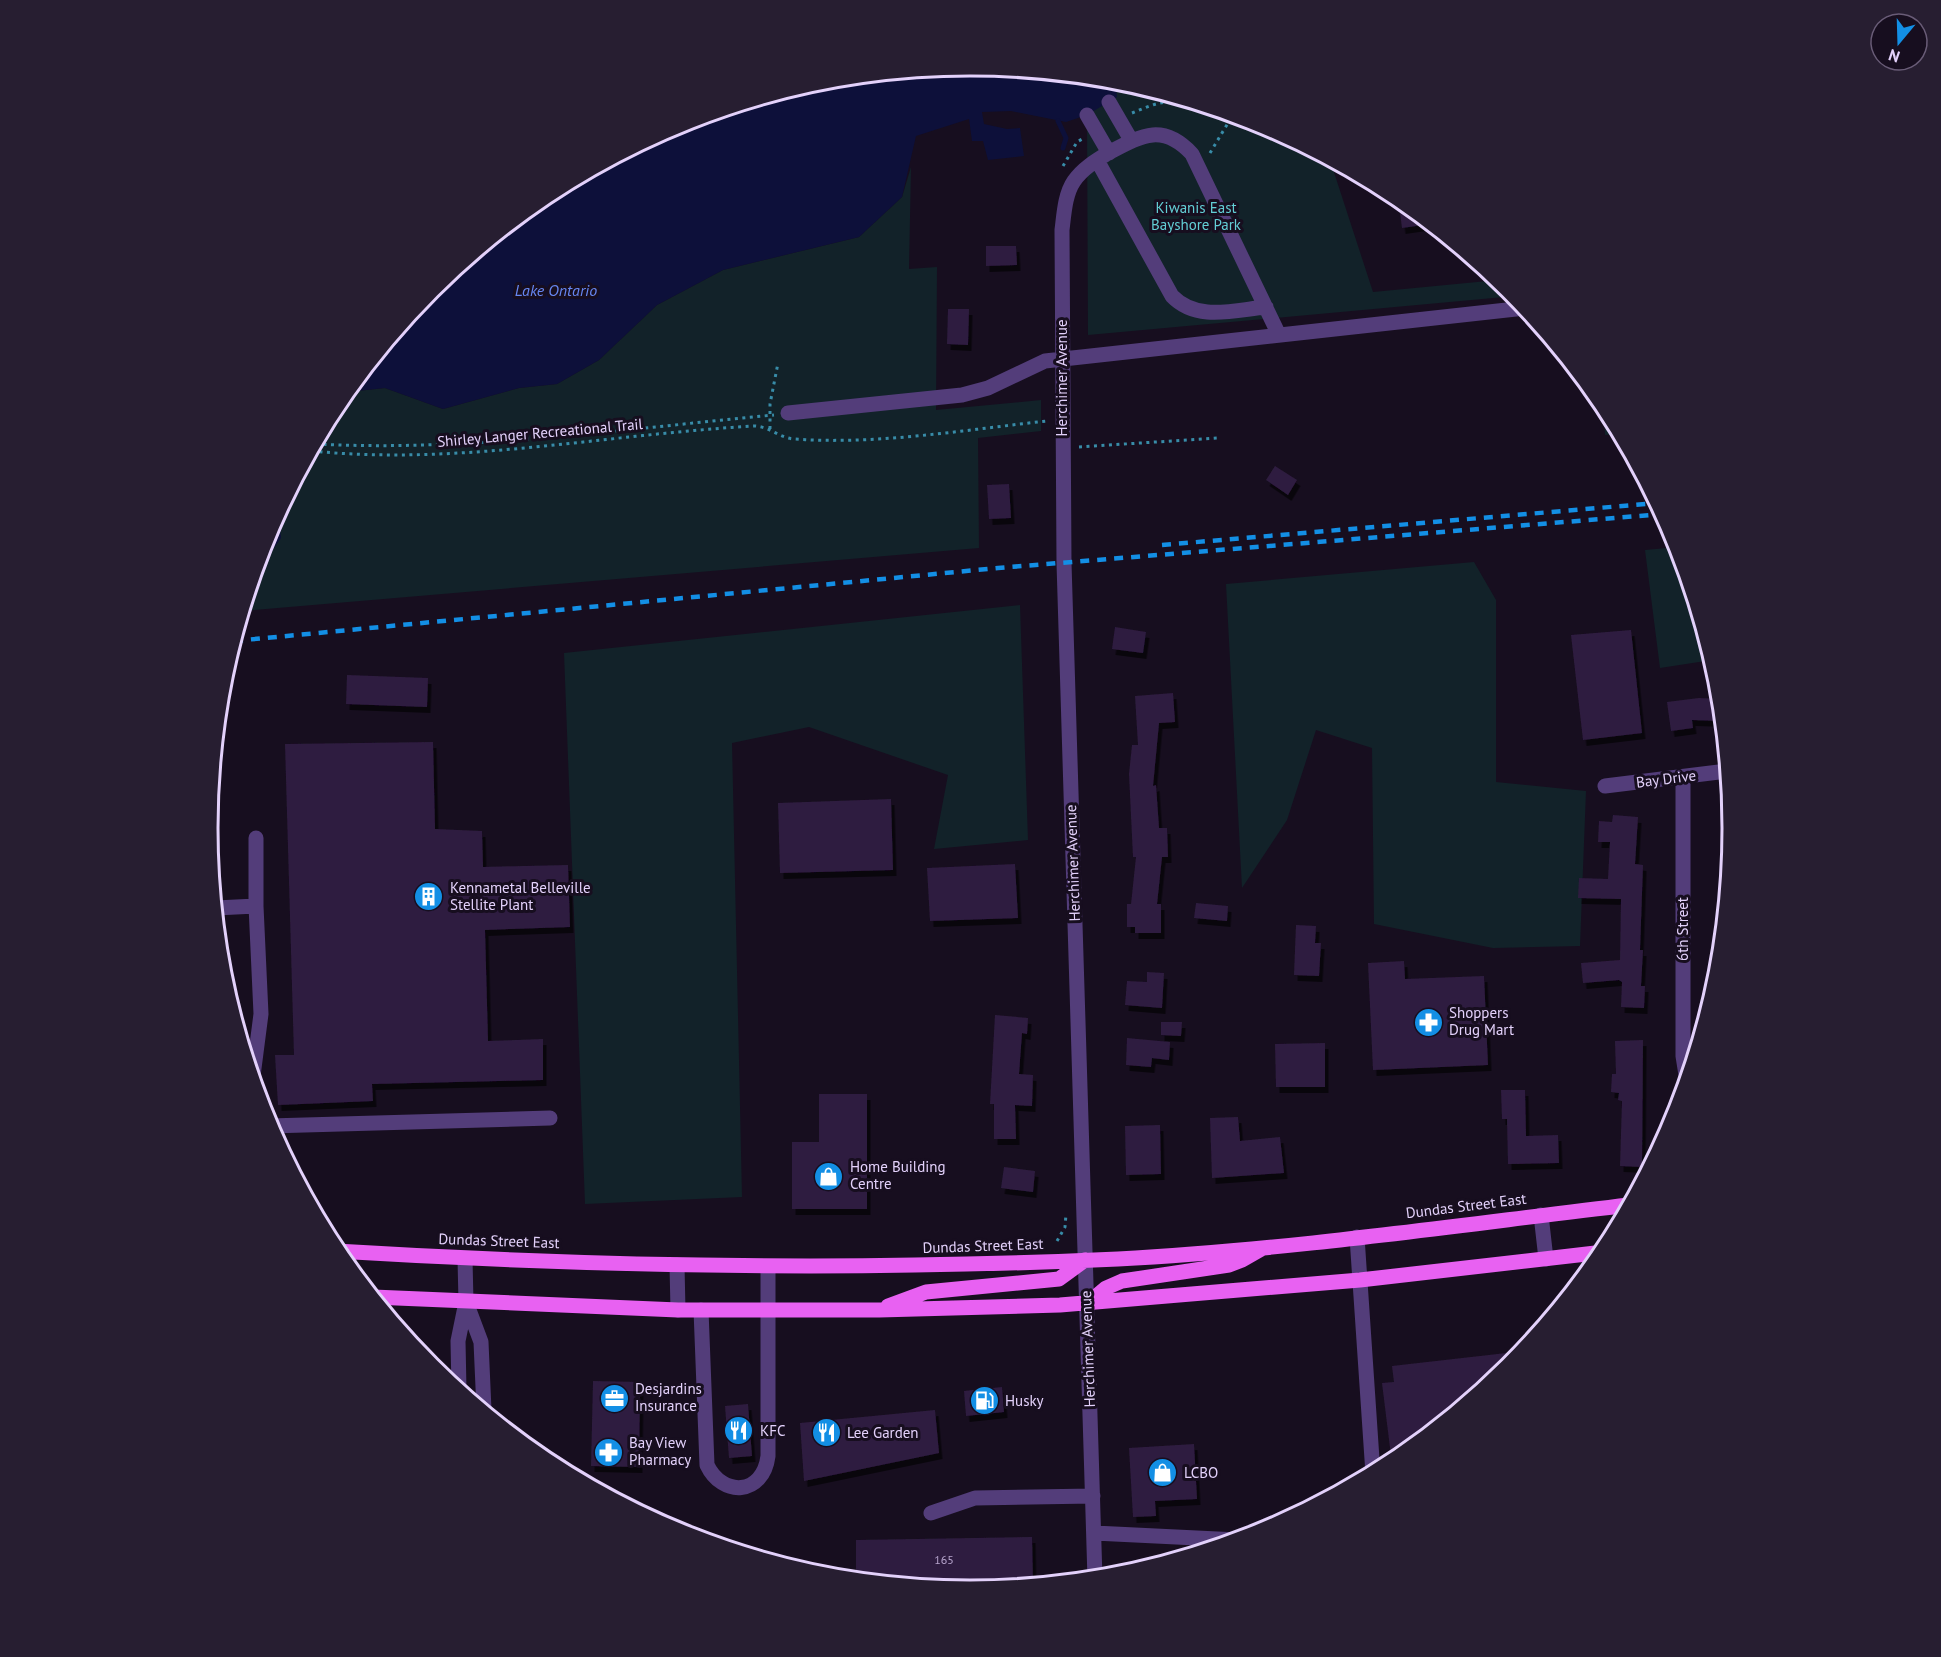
<svg xmlns="http://www.w3.org/2000/svg" width="1941" height="1657" viewBox="0 0 1941 1657" font-family="'PT Sans',sans-serif">
<defs>
<filter id="shadow"><feDropShadow dx="3.5" dy="6" stdDeviation="0" flood-color="#0009"/></filter>
</defs>
<rect width="100%" height="100%" fill="#170e1f"/>
<path fill="#122229" d="M1115,80L1263,124L1330,160L1373,292L1498,280L1515,296L1088,335L1087,115L1115,92Z
M911,167L909,269L937,267L936,410L1041,400V431L978,438L979,548L243,611L266,536L337,405L347,392L385,388L443,409L519,388L557,384L599,360L657,305L723,270L859,237L902,197Z
M1603,403L1605,405L1620,434L1605,435Z
M1678,547L1712,660L1660,668L1645,550Z
M1474,562L1496,600V782L1586,791L1580,946L1493,948L1374,924L1372,748L1316,730L1287,820L1242,888L1226,584Z
M1020,605L1028,840L934,849L948,775L809,727L732,743L742,1197L585,1204L564,653Z"/>
<path fill="#0d103a" d="M970,66L1115,80L1117,97L1087,115L1066,122L1011,111L982,112L984,124L1007,129L1020,128L1024,156L988,160L983,141H972L969,119L916,136L902,197L859,237L723,270L657,305L599,360L557,384L519,388L443,409L385,388L347,392L432,289L547,194L679,124L822,81Z
M276,518L279,520L281,538L272,551L260,555Z"/>
<g fill="none" stroke-linecap="round" stroke-linejoin="round">
<path stroke="#0d103a" stroke-width="5" d="M1058,121L1066,138L1063,148"/>
</g>
<path fill="#2e1c3f" filter="url(#shadow)" d="M1398,197L1430,224L1402,228Z
M986,246H1016L1017,265L986,266Z
M948,309H969L968,345L947,344Z
M1275,466L1297,480L1288,495L1266,480Z
M1009,484L1011,518L989,519L987,485Z
M1115,627L1146,632L1143,653L1112,649Z
M1631,630L1642,733L1583,740L1571,635Z
M347,675L428,678L427,707L346,704Z
M1173,693L1175,722L1159,723L1153,786L1156,785L1159,828H1167L1168,857H1162L1157,904H1161V933H1135V927H1127V904H1131L1136,857H1133L1129,774L1132,745H1138L1135,696Z
M1699,698L1720,699L1722,721L1692,720L1693,728L1671,731L1667,702Z
M433,742L435,829L482,831L483,867L568,865L570,927L485,930L488,1041L543,1039V1080L372,1084L373,1101L278,1105L275,1055H294L285,744Z
M891,799L893,870L780,873L778,803Z
M1613,815L1638,817L1635,864L1643,865L1640,950H1643L1641,986H1645L1644,1008L1621,1007L1622,982L1619,980L1583,983L1581,963L1620,960L1621,899L1578,898L1579,878L1608,879L1610,842H1598L1599,821L1612,822Z
M1015,864L1018,918L930,921L927,868Z
M1196,903L1228,906L1227,921L1194,918Z
M1296,925L1316,926L1315,943H1321L1319,976L1294,975Z
M1404,961L1405,979L1484,976L1488,1065L1373,1070L1368,963Z
M1147,972L1164,973L1162,1008L1125,1005L1127,981L1147,982Z
M995,1015L1028,1018L1027,1034L1022,1033L1019,1074L1033,1075L1032,1106L1015,1105L1016,1139H994V1104H990Z
M1161,1022H1182L1181,1036L1161,1035Z
M1127,1038L1170,1042L1169,1060L1152,1058L1151,1067L1126,1065Z
M1643,1040L1642,1167L1620,1166L1622,1101L1618,1100L1619,1093L1611,1092L1612,1074H1616L1615,1041Z
M1325,1043V1087H1276L1275,1044Z
M1501,1090H1525L1526,1136L1558,1135L1559,1163L1508,1164L1507,1119H1502Z
M819,1094H867V1209H792V1142H819Z
M1238,1117L1240,1141L1280,1137L1284,1173L1212,1178L1210,1118Z
M1160,1125L1161,1174L1126,1175L1125,1126Z
M1004,1167L1035,1171L1033,1192L1001,1188Z
M1524,1351L1509,1368L1392,1464L1382,1383L1394,1382L1392,1366Z
M593,1381L640,1382L639,1467L591,1466Z
M1002,1387L1004,1412L966,1416L964,1391Z
M748,1404L752,1456L729,1458L725,1406Z
M935,1410L939,1453L804,1481L800,1423Z
M1194,1444L1197,1499L1155,1501L1156,1516L1133,1517L1129,1448Z
M1032,1537L1033,1585L970,1591L856,1580V1540Z"/>
<g fill="none" stroke-linecap="round" stroke-linejoin="round">
<path stroke="#388ca8" stroke-width="3" stroke-dasharray="3 4.5" stroke-linecap="butt" d="M1132,113C1145,108 1158,101 1173,102C1202,103 1222,129 1254,121
M1210,153L1228,123
M1063,166L1077,142L1084,138
M770,429V404L778,363
M316,444C468,452 622,429 774,415
M1079,447L1217,438
M312,451C460,466 607,434 755,426C770,427 780,438 794,439C878,445 963,430 1047,421
M1057,1241L1065,1227L1066,1214"/>
<path stroke="#533d7a" stroke-width="15" d="M1109,102L1131,140
M1087,115L1109,153
M1097,160L1172,296C1197,322 1234,310 1266,307
M788,413L962,395L988,388L1045,361L1525,308
M1683,777V1056L1687,1081
M1605,786L1727,771
M216,908L256,906
M253,1076L261,1014L256,906V838
M269,1126L550,1118
M1541,1215L1546,1259
M1357,1237L1373,1474
M677,1265L678,1310
M466,1302L481,1342L484,1410
M701,1310L707,1465C722,1497 763,1496 768,1456V1267
M459,1390L458,1341L466,1302L465,1259
M931,1513L975,1498L1093,1496
M1094,1533L1238,1540
M1095,1579L1064,563L1062,230C1064,214 1065,194 1074,181C1083,168 1097,160 1110,152C1142,135 1163,123 1192,154L1279,335"/>
<path stroke="#e861f2" stroke-width="15" d="M336,1251C597,1267 857,1271 1118,1259C1289,1250 1459,1225 1629,1205
M373,1297L678,1310H879L1060,1305L1360,1280L1604,1252
M1087,1304L1106,1288L1122,1281L1229,1265L1242,1260L1263,1248
M888,1306L926,1292L1059,1279L1085,1260"/>
<path stroke="#138fe5" stroke-width="4.5" stroke-dasharray="9 8" stroke-linecap="butt" d="M1162,545L1657,503
M234,641L998,568L1663,514"/>
</g>
<defs>
<symbol id="building-disc" viewBox="-11 -11 22 22"><circle r="9.5" fill="#138fe5" stroke="#170e1f"/><path d="M-4-6H4V6H1V3H-1V6H-4ZM-2.5-4.3h1.7v1.8h-1.7ZM.8-4.3h1.7v1.8H.8ZM-2.5-1h1.7V.8h-1.7ZM.8-1h1.7V.8H.8Z" fill="#fff"/></symbol>
<symbol id="pharmacy-disc" viewBox="-11 -11 22 22"><circle r="9.5" fill="#138fe5" stroke="#170e1f"/><path d="M-2-6h4v4h4v4h-4v4h-4v-4h-4v-4h4Z" fill="#fff"/></symbol>
<symbol id="shop-disc" viewBox="-11 -11 22 22"><circle r="9.5" fill="#138fe5" stroke="#170e1f"/><path d="M-5-2.5h2.3a2.7 3.5 0 0 1 5.4 0H5L5.5 6h-11ZM-1.5-2.5h3a1.5 2.3 0 0 0-3 0Z" fill="#fff"/></symbol>
<symbol id="office-disc" viewBox="-11 -11 22 22"><circle r="9.5" fill="#138fe5" stroke="#170e1f"/><path d="M-6-3h4V-5.5h4V-3h4V5H-6ZM-1-4.5V-3h2v-1.5ZM-6 0V1H6V0Z" fill="#fff"/></symbol>
<symbol id="fuel-disc" viewBox="-11 -11 22 22"><circle r="9.5" fill="#138fe5" stroke="#170e1f"/><path d="M-5.5-6h7V0h2V4h1.3V-2.5L3-4.5l.8-.8L6-3V5H2.5V1h-1V6h-7ZM-4.2-4.7v3.2H.2V-4.7Z" fill="#fff"/></symbol>
<symbol id="restaurant-disc" viewBox="-11 -11 22 22"><circle r="9.5" fill="#138fe5" stroke="#170e1f"/><path d="M-5-6h1v4h1v-4h1v4h1v-4h1v5L-1.5 .5V6h-2V.5L-5-1ZM5-6V6H3V1.5H1.5Q1.5-4 5-6Z" fill="#fff"/></symbol>
</defs>
<g fill-rule="evenodd">
<use href="#building-disc" x="412" y="880" width="33" height="33"/>
<use href="#pharmacy-disc" x="1412" y="1006" width="33" height="33"/>
<use href="#shop-disc" x="812" y="1160" width="33" height="33"/>
<use href="#office-disc" x="598" y="1382" width="33" height="33"/>
<use href="#fuel-disc" x="968" y="1384" width="33" height="33"/>
<use href="#restaurant-disc" x="722" y="1414" width="33" height="33"/>
<use href="#restaurant-disc" x="810" y="1416" width="33" height="33"/>
<use href="#pharmacy-disc" x="592" y="1436" width="33" height="33"/>
<use href="#shop-disc" x="1146" y="1456" width="33" height="33"/>
</g>
<g text-anchor="middle" stroke-width="6" stroke-linejoin="round" paint-order="stroke">
<g font-size="12" fill="#b6a4cc">
<text x="944" y="1564">165</text>
</g>
<g font-size="15" fill="#63ced5" stroke="#170e1f">
<text x="1196" y="213">Kiwanis East<tspan x="1196" dy="17">Bayshore Park</tspan></text>
</g>
<g font-size="15" fill="#e3d1fb" stroke="#170e1f">
<text transform="translate(1062 378) rotate(-90)" y="5">Herchimer Avenue</text>
<text transform="translate(540 433) rotate(-5)" y="5">Shirley Langer Recreational Trail</text>
<text transform="translate(1666 779) rotate(-7)" y="5">Bay Drive</text>
<text transform="translate(1073 863) rotate(-92)" y="5">Herchimer Avenue</text>
<text transform="translate(1683 929) rotate(-90)" y="5">6th Street</text>
<text transform="translate(1466 1206) rotate(-7)" y="5">Dundas Street East</text>
<text transform="translate(499 1241) rotate(2)" y="5">Dundas Street East</text>
<text transform="translate(983 1246) rotate(-2)" y="5">Dundas Street East</text>
<text transform="translate(1088 1349) rotate(-92)" y="5">Herchimer Avenue</text>
</g>
<g font-size="15" fill="#e3d1fb" stroke="#170e1f" text-anchor="start">
<text x="450" y="893">Kennametal Belleville<tspan x="450" dy="17">Stellite Plant</tspan></text>
<text x="1449" y="1018">Shoppers<tspan x="1449" dy="17">Drug Mart</tspan></text>
<text x="850" y="1172">Home Building<tspan x="850" dy="17">Centre</tspan></text>
<text x="635" y="1394">Desjardins<tspan x="635" dy="17">Insurance</tspan></text>
<text x="1005" y="1406">Husky</text>
<text x="760" y="1436">KFC</text>
<text x="847" y="1438">Lee Garden</text>
<text x="629" y="1448">Bay View<tspan x="629" dy="17">Pharmacy</tspan></text>
<text x="1184" y="1478">LCBO</text>
</g>
<g font-size="16" font-style="italic" fill="#6787f2" stroke="#170e1f">
<text x="556" y="296">Lake Ontario</text>
</g>
</g>
<path d="M0 0H1941V1657H0ZM218 828a752 752 0 1 1 1504 0a752 752 0 1 1-1504 0Z" fill="#271e31" fill-rule="evenodd"/>
<path fill="none" stroke="#e3d1fb" stroke-width="3" d="M218 828a752 752 0 1 1 1504 0a752 752 0 1 1-1504 0Z"/>
<g transform="translate(1899 42) rotate(199)"><circle r="28" fill="#170e1f" stroke="#695c77" stroke-width="1.5"/>
<path d="M0-4.5L10 22L0 15L-10 22Z" fill="#138fe5"/>
<text y="-9" font-size="16" font-weight="bold" text-anchor="middle" fill="#e3d1fb">N</text>
</g>
</svg>
